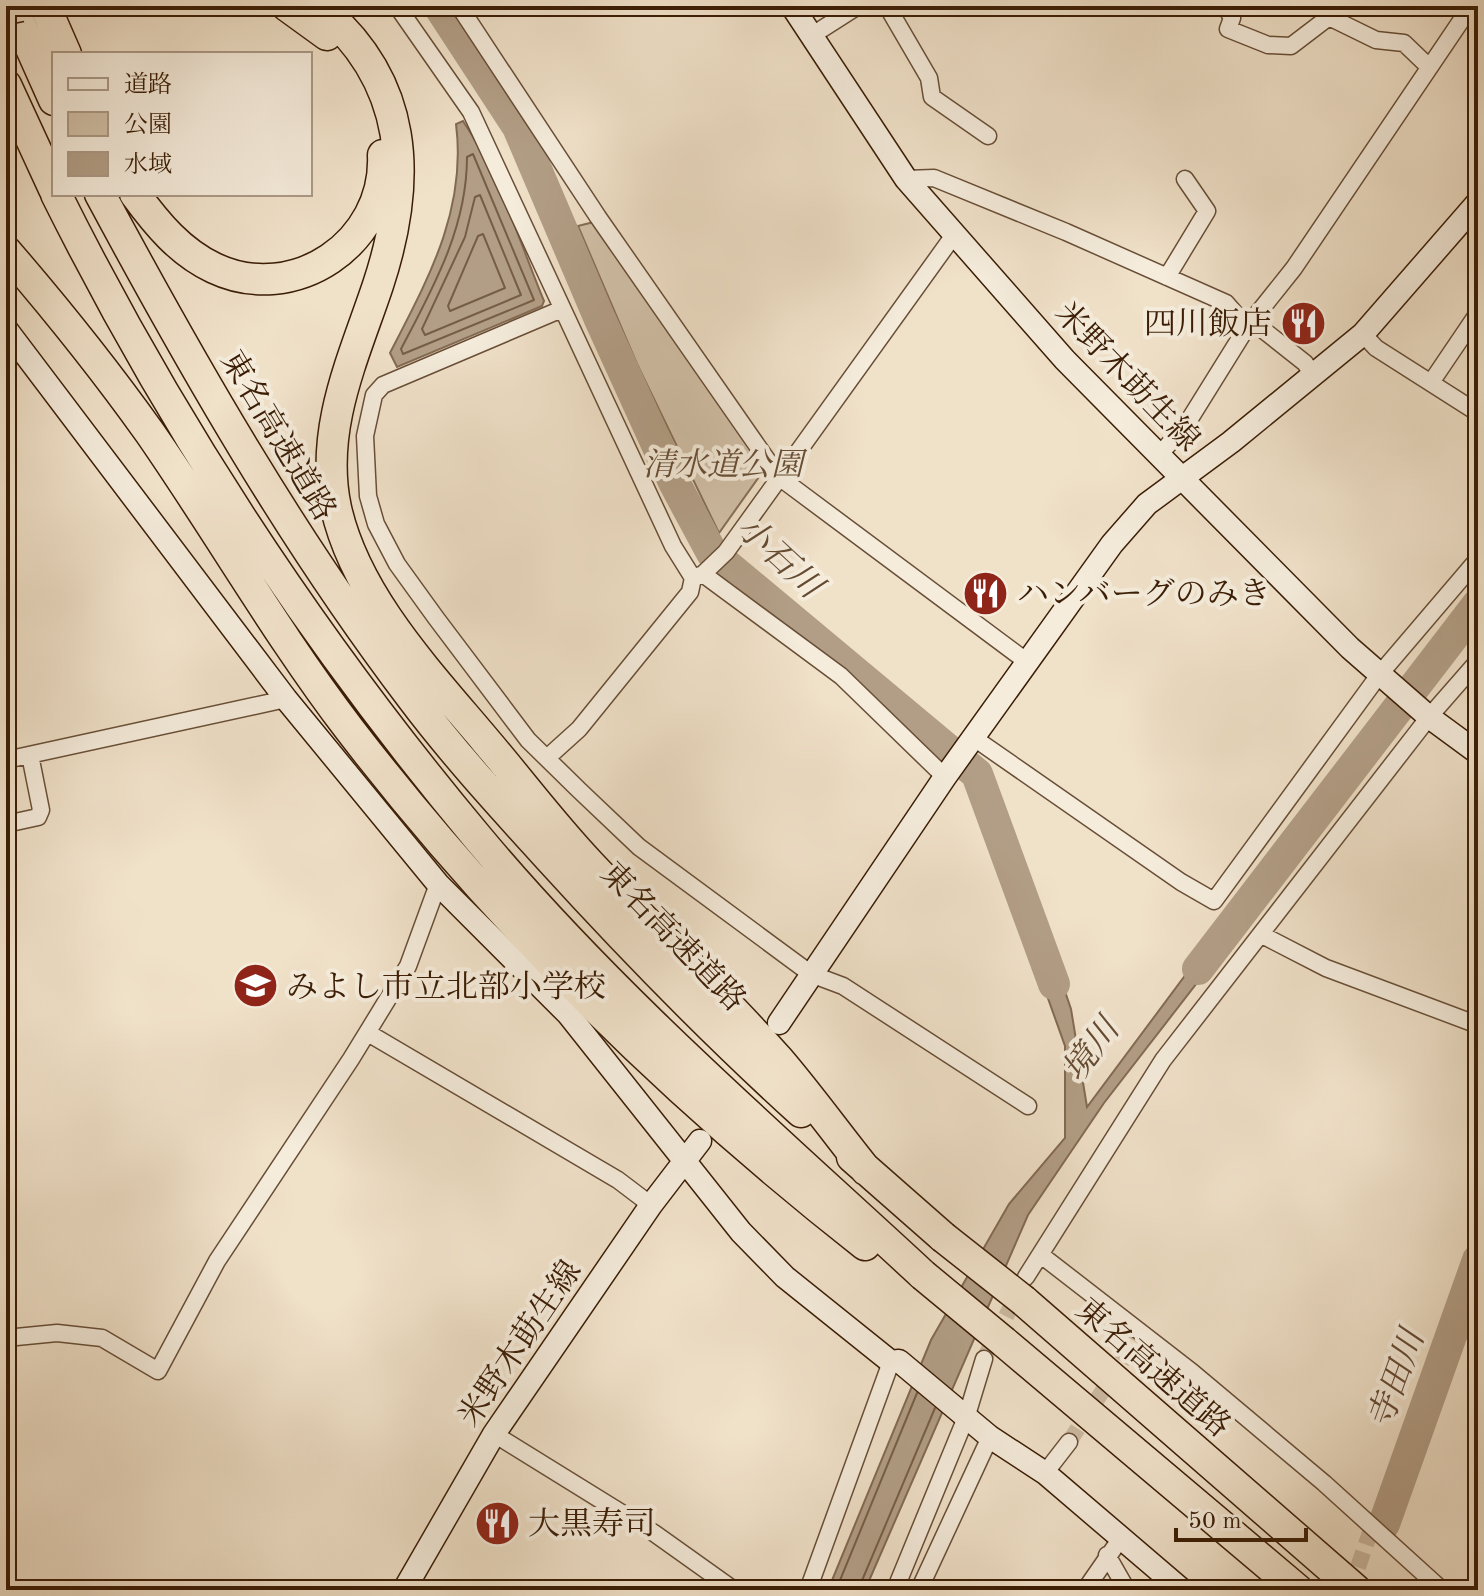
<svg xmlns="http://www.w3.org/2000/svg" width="1484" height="1596" viewBox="0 0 1484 1596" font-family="'Old Standard TT','Noto Serif JP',serif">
<rect width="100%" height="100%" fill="#f0e1c9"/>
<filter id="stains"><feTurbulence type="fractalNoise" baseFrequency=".0025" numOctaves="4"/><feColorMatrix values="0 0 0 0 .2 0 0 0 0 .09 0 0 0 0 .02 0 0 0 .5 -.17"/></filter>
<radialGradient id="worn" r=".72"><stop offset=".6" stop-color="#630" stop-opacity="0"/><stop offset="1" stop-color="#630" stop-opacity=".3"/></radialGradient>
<path fill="#d1c0a8" stroke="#866e56" stroke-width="2" d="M594,222L763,462L761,474L719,533L637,364L578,226Z"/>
<path fill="#b29e86" stroke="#826a52" stroke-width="2" d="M463,121C499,175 519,240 544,301L542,306L397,367L390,353C428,279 467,210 456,124Z
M1219,930L1231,939L1104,1103L1028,1215L865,1590H828L931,1340L1009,1204L1065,1138V1046L1030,948L1047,939L1071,1009L1087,1107Z"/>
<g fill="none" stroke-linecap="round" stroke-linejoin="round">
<path stroke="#765e46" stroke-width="2" d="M473,154L534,300L403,354L401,349C433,288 467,228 467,157Z
M480,195L521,295L425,335L422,329L465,237L475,197Z
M483,234L505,288L450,311L448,306L478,236Z
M836,1590L917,1393
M858,1590L935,1408"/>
<path stroke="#b29e86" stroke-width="32" d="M439,6L518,127L599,317L675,484L712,553L977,774L1054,984
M1198,969L1478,604
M1384,1524L1478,1260"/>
<path stroke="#ccbaa2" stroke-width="16" stroke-dasharray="16 8" stroke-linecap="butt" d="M984,1359L1020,1289
M1069,1442L1140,1334
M1350,1590L1372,1527"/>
<defs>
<path id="street" d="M397,6L471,112L673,546L693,578L690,592L579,729L548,757
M459,6L598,217L779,477L1026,661
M887,6L929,78L932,97L988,136
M1225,6L1232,18L1228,29L1268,45L1291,46L1329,17L1376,40L1404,43L1429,67
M811,36L858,6
M906,179L934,178L1066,232L1226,303L1247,327
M1167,277L1207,211L1185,179
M562,309L383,385L374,395L365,436L368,496L376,524L397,564L436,618L528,740L579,790L639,847L811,974L843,986L1028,1106
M1252,321L1305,363L1313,375
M1363,334L1376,348L1478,413
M1432,381L1478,313
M1159,455L1186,425L1247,327L1294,268L1471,6
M703,574L841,676L945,777
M693,578L703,574L726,552L954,235
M974,738L1181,882L1214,901L1379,675L1478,559
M6,760L286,699
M6,824L38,817L41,810L30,755
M1262,935L1326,968L1478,1025
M368,1033L618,1180L651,1205
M1041,1255L1192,1372L1324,1483L1442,1590
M1026,1277L1163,1060L1429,717L1478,661
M6,1338L57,1333L102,1338L158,1371L217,1261L351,1059L408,966L438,884
M494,1434L654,1533L734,1590
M1045,1473L1069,1442
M1107,1555L1127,1590
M808,1590L891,1362
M895,1590L967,1415L984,1359
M919,1590L990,1437
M1085,1590L1121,1538"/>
<path id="secondary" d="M792,6L906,179L1065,360L1350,648L1429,717L1478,753
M6,329L286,699L438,884L568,1014L741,1232L785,1277L891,1362L899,1361L990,1437L1045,1473L1182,1590
M779,1023L945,777L1112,544L1147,504L1231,442L1363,334L1478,202
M404,1590L494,1434L651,1205L700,1141"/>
<path id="highway" d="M12,6L54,100
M45,6L66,54
M287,6L327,35
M318,6C410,81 413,179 378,285C354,357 319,429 336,508C356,597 429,673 486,741C521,782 553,825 590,864C652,930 719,992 779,1060C809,1095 837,1134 866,1170
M6,85L54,189
M56,194C170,423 314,642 478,838C609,995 773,1136 923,1275
M100,194C194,369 292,540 412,698C454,754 503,807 550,859C630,947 713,1032 801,1112
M135,194C157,224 180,252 214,268C294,306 387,243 383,155
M6,251C57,310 105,370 150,433C218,531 278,636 350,730C499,924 674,1095 865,1245
M852,1157L943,1237
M1024,1301L1356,1590
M1004,1342L1298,1590"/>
</defs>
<use href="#street" stroke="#684e36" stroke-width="19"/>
<use href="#secondary" stroke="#3b1d05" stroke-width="25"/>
<use href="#highway" stroke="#3b1d05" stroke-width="33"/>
<use href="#street" stroke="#f5ecdc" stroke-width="16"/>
<use href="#secondary" stroke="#f5ecdc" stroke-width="22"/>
<use href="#highway" stroke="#f0e1c9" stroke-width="30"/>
<defs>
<path id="highway-bridge" d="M6,9L21,6
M943,1237L1024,1301
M923,1275L1004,1342"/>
</defs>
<use href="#highway-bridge" stroke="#3b1d05" stroke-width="33" stroke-linecap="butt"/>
<use href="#highway-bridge" stroke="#f0e1c9" stroke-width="30"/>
</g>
<defs>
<symbol id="restaurant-disc" viewBox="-11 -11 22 22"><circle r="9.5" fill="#8f2418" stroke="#f5ecdc"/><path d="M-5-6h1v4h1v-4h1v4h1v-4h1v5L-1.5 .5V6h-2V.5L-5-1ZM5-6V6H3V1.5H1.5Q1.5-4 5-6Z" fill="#fff"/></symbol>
<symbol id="school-disc" viewBox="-11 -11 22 22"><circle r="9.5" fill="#8f2418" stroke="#f5ecdc"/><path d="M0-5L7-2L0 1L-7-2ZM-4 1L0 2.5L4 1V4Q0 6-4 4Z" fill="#fff"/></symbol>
</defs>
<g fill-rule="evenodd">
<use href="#restaurant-disc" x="1278" y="298" width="51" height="51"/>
<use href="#restaurant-disc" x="960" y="568" width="51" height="51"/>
<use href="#school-disc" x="230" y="960" width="51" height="51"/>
<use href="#restaurant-disc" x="472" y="1498" width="51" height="51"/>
</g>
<g text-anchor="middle" stroke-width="8" stroke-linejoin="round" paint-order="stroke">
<g font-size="32" fill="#3b1d05" stroke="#f5ecdc" text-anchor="start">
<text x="1272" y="334" text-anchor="end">四川飯店</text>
<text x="1017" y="604">ハンバーグのみき</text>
<text x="286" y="997">みよし市立北部小学校</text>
<text x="528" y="1534">大黒寿司</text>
</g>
<g font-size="32" fill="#3b1d05" stroke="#f5ecdc">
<text transform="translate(1128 376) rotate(46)" y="11">米野木莇生線</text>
<text transform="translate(279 435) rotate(59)" y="11">東名高速道路</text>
<text transform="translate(674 936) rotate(46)" y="11">東名高速道路</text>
<text transform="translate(519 1343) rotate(-56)" y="11">米野木莇生線</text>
<text transform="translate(1154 1367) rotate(41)" y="11">東名高速道路</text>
</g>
<g font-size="32" font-style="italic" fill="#684e36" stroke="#f5ecdc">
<text x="723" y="475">清水道公園</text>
</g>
<g font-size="34" font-style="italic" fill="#654a32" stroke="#f5ecdc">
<text transform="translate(780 556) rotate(43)" y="12">小石川</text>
<text transform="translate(1090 1049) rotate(-53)" y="12">境川</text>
<text transform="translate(1395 1379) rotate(-70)" y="12">寺田川</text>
</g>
</g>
<rect width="1484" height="1596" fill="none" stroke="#f0e1c9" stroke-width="32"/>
<rect x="8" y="8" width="1468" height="1580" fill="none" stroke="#3b1d05" stroke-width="4"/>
<rect x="16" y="16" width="1452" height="1564" fill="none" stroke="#3b1d05" stroke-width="2"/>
<rect x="52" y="52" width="260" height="144" fill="#f5ecdc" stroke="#ab9986" stroke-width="2"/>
<rect x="68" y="78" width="40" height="12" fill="#f5ecdc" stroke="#ab9986" stroke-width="2"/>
<text x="124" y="92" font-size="24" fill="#3b1d05">道路</text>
<rect x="68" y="112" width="40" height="24" fill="#d1c0a8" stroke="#ab9986" stroke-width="2"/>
<text x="124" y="132" font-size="24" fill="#3b1d05">公園</text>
<rect x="68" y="152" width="40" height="24" fill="#b29e86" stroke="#ab9986" stroke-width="2"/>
<text x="124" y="172" font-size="24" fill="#3b1d05">水域</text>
<path d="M1176 1528v12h130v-12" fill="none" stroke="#3b1d05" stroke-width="4"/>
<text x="1188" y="1528" font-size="24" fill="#3b1d05" stroke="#f5ecdc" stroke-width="6" paint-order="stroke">50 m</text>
<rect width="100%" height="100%" filter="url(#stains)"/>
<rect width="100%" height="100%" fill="url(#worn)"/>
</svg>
